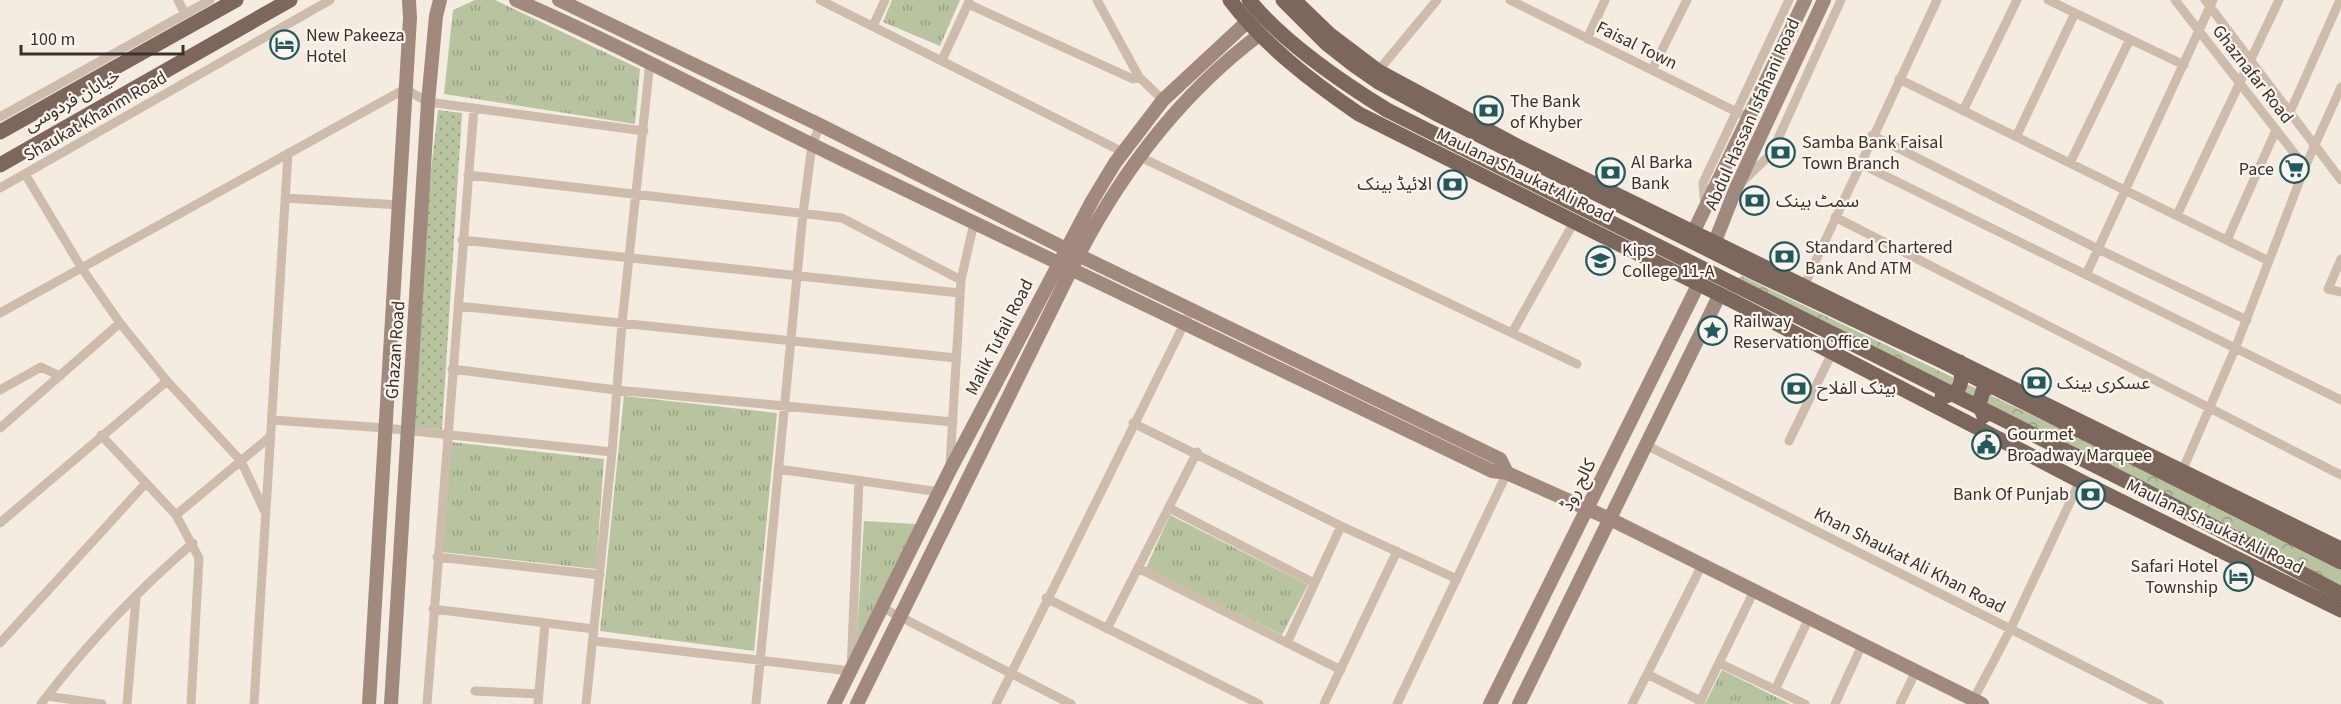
<svg xmlns="http://www.w3.org/2000/svg" width="2341" height="704" viewBox="0 0 2341 704" font-family="'Source Sans 3','Noto Sans Arabic',sans-serif">
<defs>
<pattern id="grass-dots" width="8" height="8" patternUnits="userSpaceOnUse" patternTransform="scale(1.5)"><rect width="8" height="8" fill="#b8c4a0"/><path d="M2 2h.1M6 6h.1" fill="none" stroke="#97a083" stroke-width="1.8" stroke-linecap="round"/></pattern>
<pattern id="forest-crowns" width="20" height="18" patternUnits="userSpaceOnUse" patternTransform="scale(1.5)"><rect width="20" height="18" fill="#b8c4a0"/><path d="M2 6a3 3 0 1 1 6 0M12 15a3 3 0 1 1 6 0" fill="none" stroke="#97a083"/></pattern>
<pattern id="park-tufts" width="24" height="20" patternUnits="userSpaceOnUse" patternTransform="scale(1.5)"><rect width="24" height="20" fill="#b8c4a0"/><path d="M3 7l-1-3M5 7V3M7 7l1-3M15 17l-1-3M17 17v-4M19 17l1-3" fill="none" stroke="#97a083"/></pattern>
</defs>
<rect width="100%" height="100%" fill="#f4ebe1"/>
<path fill="url(#grass-dots)" d="M438,110L462,113L442,429L414,428L416,299Z"/>
<path fill="url(#forest-crowns)" d="M1742,276L2092,444L2341,569V587L1736,279Z"/>
<path fill="url(#park-tufts)" d="M475,0H495L640,69L635,124L444,94L453,10Z
M892,0H960L940,46L883,22Z
M624,396L777,413L754,651L600,631Z
M451,442L604,459L596,569L441,552Z
M1170,515L1308,585L1282,635L1146,568Z
M864,521L916,524L856,650Z
M1722,670L1790,704H1705Z"/>
<g fill="none" stroke-linecap="round" stroke-linejoin="round">
<path stroke="#cdbbac" stroke-width="9" d="M178,0L185,14
M820,0L1123,152
M969,0L968,4L1133,79L1139,77
M1097,0L1139,77L1163,100
M1510,0L1749,118
M2048,0L2184,65
M2175,0L2305,167
M2205,0L2341,180
M873,26L885,0
M1587,39L1605,0
M942,60L968,4
M1652,70L1687,0
M1378,71L1437,0
M1899,79L2269,261
M1963,111L2017,0
M2290,112L2340,0
M0,117L210,0
M1872,135L2098,249L2247,320
M2016,137L2075,13
M1138,156L1512,333L1574,222
M1859,163L2341,400
M2070,163L2130,39
M25,174L81,267L120,323L167,381L241,461L264,510
M468,175L842,218L961,280
M1741,183L1771,154L1841,0
M0,188L330,0
M285,198L399,205
M1705,206L1703,183L1789,0
M2177,215L2279,0
M1835,217L2341,475
M462,240L960,293
M2227,240L2276,130
M2341,259L2328,289L2341,292
M2086,275L2213,0
M1804,286L1937,0
M458,306L956,358
M0,313L405,89L428,102L644,131
M1512,333L1577,364
M452,369L616,390L953,422
M0,390L41,367L60,376
M272,420L385,428L612,452
M1133,423L1341,526L1457,579
M0,428L120,323
M101,435L176,515L199,558L191,704
M1789,441L1833,351
M1646,445L2159,704
M950,465L961,280L974,223
M778,469L940,492
M2183,469L2235,349L2305,167L2341,87
M1169,508L1314,583
M176,515L271,436
M0,523L167,381
M437,557L600,575
M1138,568L1341,670
M1046,598L1259,704
M883,608L1071,704
M433,609L594,629
M1107,629L1197,452
M594,641L851,671L859,480
M0,643L145,484
M1287,643L1341,526
M1719,663L1805,704
M1647,674L1701,701
M1775,690L1809,618
M475,691L539,694
M47,696L102,704
M41,704C86,645 137,591 193,543
M127,704L136,597
M254,704L288,153
M427,704L474,108
M538,704L545,623
M586,704L612,452L622,323L650,62
M756,704L803,213L812,145L820,125
M996,704L1192,308
M1324,704L1397,551
M1397,704L1507,473
M1632,704L1702,565
M1699,704L1754,591
M1835,704L1862,645
M1900,704L1916,671
M1971,704L2010,630L2080,481"/>
<path stroke="#a18a7d" stroke-width="14" d="M516,0C618,44 715,97 815,146C1040,256 1266,364 1492,471L1507,473L1500,459L1078,255L820,125L559,0
M1693,233L1805,0
M1714,244L1736,188L1824,0
M1507,473L1610,519L1982,704
M369,704L410,18L409,0
M391,704L428,102L436,16L440,0
M834,704L950,470L1092,201L1115,163L1163,100L1247,22
M857,704L1071,270C1116,179 1177,97 1259,35
M1490,704L1699,283
M1519,704L1720,294"/>
<path stroke="#7d675c" stroke-width="15" d="M1230,0C1264,45 1312,82 1359,114L1731,300L2080,481L2341,610
M1294,0L1329,34L1378,71L1521,148L2341,549
M0,132L236,0
M0,165L290,0
M1942,397C1963,393 1963,381 1960,362
M1984,416L1979,404L1983,391L1992,385H2002"/>
<path stroke="#7d675c" stroke-width="15" d="M1249,0C1284,43 1340,81 1387,110L2140,488L2341,594
M1283,0L1326,43L1354,65L1380,83L1435,113L1755,273L1944,362L2341,562"/>
</g>
<defs>
<symbol id="hotel-ring" viewBox="-11 -11 22 22"><circle r="9.5" fill="#fbf5ee" stroke="#1f5a5e" stroke-width="1.5"/><path d="M-6-4.5h1.5V1H6V5H4.5V3h-9V5H-6ZM-4 0a1.8 1.8 0 1 1 3.6 0ZM.5 0V-2.5h3Q6-2.5 6 0Z" fill="#1f5a5e"/></symbol>
<symbol id="bank-ring" viewBox="-11 -11 22 22"><circle r="9.5" fill="#fbf5ee" stroke="#1f5a5e" stroke-width="1.5"/><path d="M-6-4H6V4H-6ZM0-2.3a2.3 2.3 0 1 0 0 4.6a2.3 2.3 0 1 0 0-4.6Z" fill="#1f5a5e"/></symbol>
<symbol id="supermarket-ring" viewBox="-11 -11 22 22"><circle r="9.5" fill="#fbf5ee" stroke="#1f5a5e" stroke-width="1.5"/><path d="M-6-5.5h2.5l.6 2H6L4.5 2H-2.5L-4.4-4H-6ZM-1.5 3.2a1.3 1.3 0 1 0 .1 0ZM3 3.2a1.3 1.3 0 1 0 .1 0Z" fill="#1f5a5e"/></symbol>
<symbol id="school-ring" viewBox="-11 -11 22 22"><circle r="9.5" fill="#fbf5ee" stroke="#1f5a5e" stroke-width="1.5"/><path d="M0-5L7-2L0 1L-7-2ZM-4 1L0 2.5L4 1V4Q0 6-4 4Z" fill="#1f5a5e"/></symbol>
<symbol id="sight-ring" viewBox="-11 -11 22 22"><circle r="9.5" fill="#fbf5ee" stroke="#1f5a5e" stroke-width="1.5"/><path d="M0-6L1.8-2.2L6-1.7L2.9 1.2L3.7 5.4L0 3.3L-3.7 5.4L-2.9 1.2L-6-1.7L-1.8-2.2Z" fill="#1f5a5e"/></symbol>
<symbol id="civic-ring" viewBox="-11 -11 22 22"><circle r="9.5" fill="#fbf5ee" stroke="#1f5a5e" stroke-width="1.5"/><path d="M-.6-6.5H3V-4.5H.6V-3L4-1V1h2V6H-6V1h2V-1L-.6-3ZM-1.2 2.5V6h2.4V2.5Z" fill="#1f5a5e"/></symbol>
</defs>
<g fill-rule="evenodd">
<use href="#hotel-ring" x="268" y="28" width="33" height="33"/>
<use href="#bank-ring" x="1472" y="94" width="33" height="33"/>
<use href="#bank-ring" x="1764" y="136" width="33" height="33"/>
<use href="#supermarket-ring" x="2278" y="152" width="33" height="33"/>
<use href="#bank-ring" x="1594" y="156" width="33" height="33"/>
<use href="#bank-ring" x="1436" y="168" width="33" height="33"/>
<use href="#bank-ring" x="1738" y="184" width="33" height="33"/>
<use href="#bank-ring" x="1768" y="240" width="33" height="33"/>
<use href="#school-ring" x="1584" y="244" width="33" height="33"/>
<use href="#sight-ring" x="1696" y="314" width="33" height="33"/>
<use href="#bank-ring" x="2020" y="366" width="33" height="33"/>
<use href="#bank-ring" x="1780" y="372" width="33" height="33"/>
<use href="#civic-ring" x="1970" y="428" width="33" height="33"/>
<use href="#bank-ring" x="2074" y="478" width="33" height="33"/>
<use href="#hotel-ring" x="2222" y="560" width="33" height="33"/>
</g>
<g text-anchor="middle" stroke-width="4.5" stroke-linejoin="round" paint-order="stroke">
<g font-size="18" fill="#3b302b" stroke="#fbf5ee" text-anchor="start">
<text x="306" y="41">New Pakeeza<tspan x="306" dy="21">Hotel</tspan></text>
<text x="1510" y="107">The Bank<tspan x="1510" dy="21">of Khyber</tspan></text>
<text x="1802" y="148">Samba Bank Faisal<tspan x="1802" dy="21">Town Branch</tspan></text>
<text x="1631" y="168">Al Barka<tspan x="1631" dy="21">Bank</tspan></text>
<text x="2274" y="175" text-anchor="end">Pace</text>
<text x="1432" y="190" text-anchor="end">الائیڈ بینک</text>
<text x="1776" y="207">سمٹ بینک</text>
<text x="1805" y="253">Standard Chartered<tspan x="1805" dy="21">Bank And ATM</tspan></text>
<text x="1622" y="256">Kips<tspan x="1622" dy="21">College 11-A</tspan></text>
<text x="1733" y="327">Railway<tspan x="1733" dy="21">Reservation Office</tspan></text>
<text x="2057" y="389">عسکری بینک</text>
<text x="1817" y="394">بینک الفلاح</text>
<text x="2007" y="440">Gourmet<tspan x="2007" dy="21">Broadway Marquee</tspan></text>
<text x="2069" y="500" text-anchor="end">Bank Of Punjab</text>
<text x="2218" y="572" text-anchor="end">Safari Hotel<tspan x="2218" dy="21">Township</tspan></text>
</g>
<g font-size="18" fill="#3b302b" stroke="#fbf5ee">
<text transform="translate(1637 45) rotate(26)" y="6">Faisal Town</text>
<text transform="translate(2253 74) rotate(52)" y="6">Ghaznafar Road</text>
<text transform="translate(72 100) rotate(-30)" y="6">خیابان فردوسی</text>
<text transform="translate(1752 114) rotate(-66)" y="6">Abdul Hassan Isfahani Road</text>
<text transform="translate(95 116) rotate(-30)" y="6">Shaukat Khanm Road</text>
<text transform="translate(1525 175) rotate(26)" y="6">Maulana Shaukat Ali Road</text>
<text transform="translate(999 337) rotate(-63)" y="6">Malik Tufail Road</text>
<text transform="translate(395 350) rotate(-86)" y="6">Ghazan Road</text>
<text transform="translate(1578 485) rotate(-63)" y="6">کالج روڈ</text>
<text transform="translate(2215 526) rotate(26)" y="6">Maulana Shaukat Ali Road</text>
<text transform="translate(1910 560) rotate(27)" y="6">Khan Shaukat Ali Khan Road</text>
</g>
</g>
<path d="M21 45v9h162v-9" fill="none" stroke="#3b302b" stroke-width="3"/>
<text x="30" y="45" font-size="18" fill="#3b302b" stroke="#fbf5ee" stroke-width="4.5" paint-order="stroke">100 m</text>
</svg>
